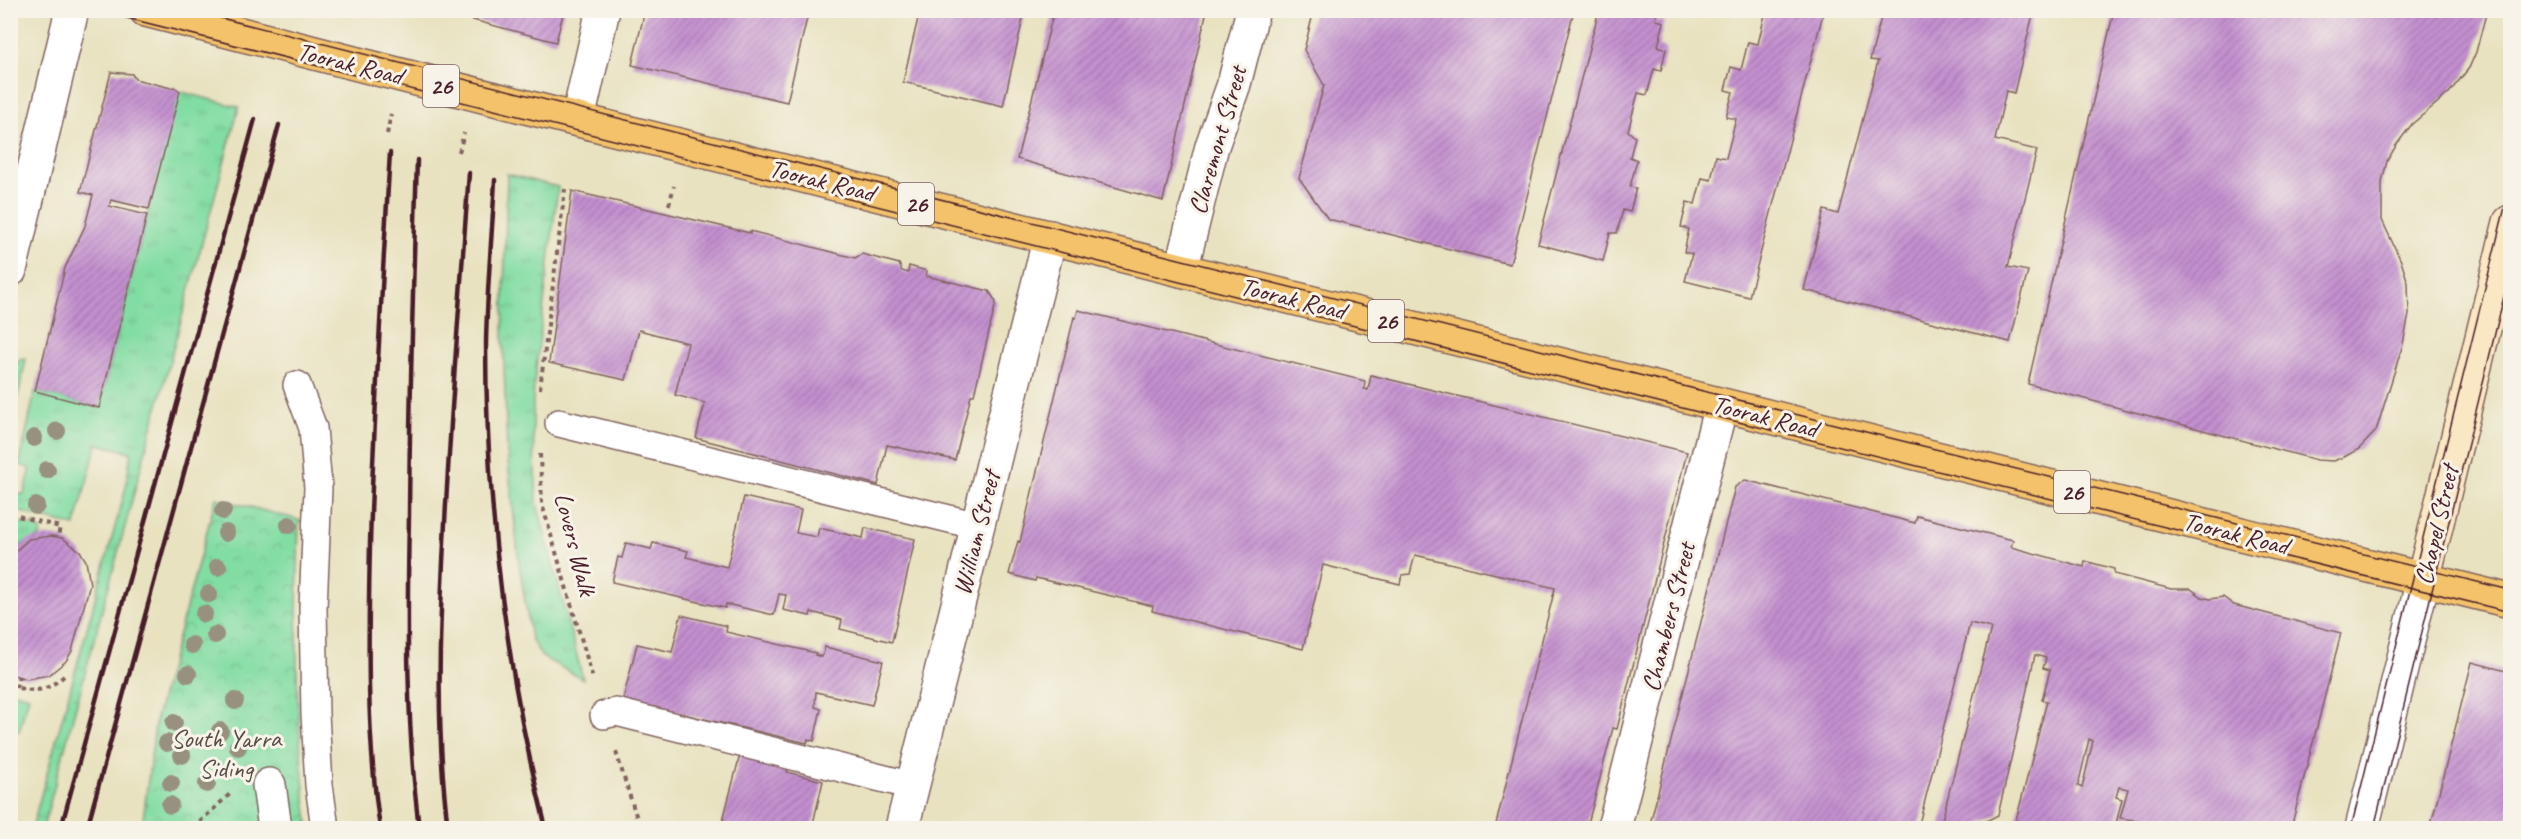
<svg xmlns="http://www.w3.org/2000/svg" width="2521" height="839" viewBox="0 0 2521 839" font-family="Caveat,sans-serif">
<defs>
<pattern id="grass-tufts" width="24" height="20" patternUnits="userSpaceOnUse" patternTransform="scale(1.5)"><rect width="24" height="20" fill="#82dda3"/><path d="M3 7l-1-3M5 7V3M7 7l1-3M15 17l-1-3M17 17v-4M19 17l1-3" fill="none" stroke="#72bd8c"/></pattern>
<pattern id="park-crowns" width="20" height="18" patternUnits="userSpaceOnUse" patternTransform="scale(1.5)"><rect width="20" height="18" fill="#82dda3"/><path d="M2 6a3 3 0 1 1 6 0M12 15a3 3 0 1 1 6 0" fill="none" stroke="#72bd8c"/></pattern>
<pattern id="building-hatch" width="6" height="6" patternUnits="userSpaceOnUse" patternTransform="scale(1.5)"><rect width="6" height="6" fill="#c490d0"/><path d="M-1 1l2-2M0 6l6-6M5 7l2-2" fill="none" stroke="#a175a9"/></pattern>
</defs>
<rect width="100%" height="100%" fill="#f7f3e8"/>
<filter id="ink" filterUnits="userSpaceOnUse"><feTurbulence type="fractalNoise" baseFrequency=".0167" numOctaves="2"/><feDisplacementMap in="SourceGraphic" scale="12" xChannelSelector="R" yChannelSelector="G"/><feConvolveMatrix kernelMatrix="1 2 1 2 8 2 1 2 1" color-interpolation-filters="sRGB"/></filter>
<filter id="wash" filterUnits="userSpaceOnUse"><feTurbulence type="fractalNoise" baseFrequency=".008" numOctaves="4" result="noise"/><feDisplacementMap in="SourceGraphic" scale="24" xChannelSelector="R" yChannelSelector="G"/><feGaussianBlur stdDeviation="1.35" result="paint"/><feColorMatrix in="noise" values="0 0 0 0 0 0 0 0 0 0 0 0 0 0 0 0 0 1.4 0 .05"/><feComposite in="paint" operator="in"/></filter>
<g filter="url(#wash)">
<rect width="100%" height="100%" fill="#e8e2c0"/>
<path fill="url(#grass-tufts)" stroke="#667e67" stroke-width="1.5" d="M178,91L239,107L43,828H32L126,487L131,452L97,444L75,526L17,511L12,495L24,494L30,472L29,468L20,465V462L35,391L99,408Z
M507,174L558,187L533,393V431L537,504L583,679L542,657L531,639L519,563L507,452L503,335Z
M26,359L11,427V376L19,360Z
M14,521L37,527L41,531L40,537L20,545L11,556V523Z
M11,691L29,696L19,731L11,729Z"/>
<path fill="url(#park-crowns)" stroke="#667e67" stroke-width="1.5" d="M216,498L299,520C296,623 294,726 309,828H142L156,718Z"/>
<g id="blocks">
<path fill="url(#building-hatch)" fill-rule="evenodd" d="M435,10H564L556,42Z
M645,10H809L787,102L632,65Z
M920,10H1025L1003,106L903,82Z
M1054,10H1207L1163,201L1017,159Z
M1314,10H1574L1510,264L1328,219L1299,178L1324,85L1304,50Z
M1599,10H1658L1656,20L1664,22L1658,46L1666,49L1661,71L1654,69L1647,95L1638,93L1628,131L1635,137L1630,157L1637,160L1630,187L1636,188L1630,212L1623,210L1617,233H1610L1603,261L1538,244Z
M1766,10H1824L1749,297L1685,281L1692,254L1684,252L1689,229L1681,227L1687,202L1695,204L1702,178L1711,180L1716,156L1726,158L1736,119L1726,117L1733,92L1725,90L1731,67L1741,70L1748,42L1758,44Z
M1883,10H2034L2014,93L2006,91L1995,140L2037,150L2008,267L2028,271L2010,342L1804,290L1824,210L1838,214L1878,61L1870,60Z
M2114,10H2487L2476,52L2469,68L2449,93L2412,124L2397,144L2387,161L2382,182V220L2401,261L2408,283L2409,315L2403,344L2376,431L2359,449L2346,456L2333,461L2317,460L2028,384Z
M111,72L132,74L135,79L171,88L174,87L180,91L149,209L111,200L109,206L147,215L99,408L35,391L65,268L85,226L93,195L80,192Z
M572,191L750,233V231L855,258L862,254L899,264L902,271L908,273L909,266L927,271L926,276L989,291L996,302L974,395H971L955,460L887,445L878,485L696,438L705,403L675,395L688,343L639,330L626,380L549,363Z
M1078,310L1365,381L1364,389L1368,390L1371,375L1687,452L1617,729L1613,728L1589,820L1582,823L1580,828H1495L1555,588L1415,555L1410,574L1402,575L1400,584L1323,565L1303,649L1152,611L1153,606L1036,578L1035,581L1009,574L1018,541L1020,542L1074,317L1076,318Z
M1745,480L1915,523L1917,516L2013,540L2011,547L2084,567L2085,561L2114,569V574L2171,589H2191L2202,597L2210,599L2223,597L2234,605L2341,633L2291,828H2160L2161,824L2120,818L2128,789L2119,787L2116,797L2122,799L2115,828H2081L2068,825L2067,828H2014L2047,701L2042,700L2050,670L2043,668L2046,658L2035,655L1998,815L1973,828H1940L1991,628L1970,623L1918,828H1649L1735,487ZM2089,739L2093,741L2082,788L2078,786Z
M744,497L801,510L796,533L817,537L819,528L863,538L865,528L915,539L892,642L840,629L842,620L811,612L810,616L783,610L786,595L779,594L774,615L726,604L725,608L612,582L618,557L622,558L626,543L651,549L653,543L688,551L686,557L727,567Z
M51,536L62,538L80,551L86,561L90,584L72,651L66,661L49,675L27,679L10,674V556L29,539Z
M681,615L727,626L726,632L816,653L815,655L822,657L825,647L883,661L872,705L816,692L815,707L821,709L814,741L808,739L807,743L623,700L637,644L672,652Z
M2472,662L2510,672V828H2430Z
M741,751L790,763L787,772L823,781L812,828H721Z"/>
</g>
</g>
<g filter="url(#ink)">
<use href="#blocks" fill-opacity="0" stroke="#81635f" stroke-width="1.5"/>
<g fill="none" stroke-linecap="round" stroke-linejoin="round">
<defs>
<path id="service" d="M297,385L313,428L318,488L313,608L315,714L319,785L325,828
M559,423L978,526
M604,715L616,712L913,786"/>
<path id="pedestrian" d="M269,785L275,828"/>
<path id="minor" d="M578,119L603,10
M10,270L72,10
M1181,270L1212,146L1234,84L1253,10
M902,828L1050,237
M1614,828L1721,405"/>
<path id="tertiary" d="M2362,828L2423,580"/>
<path id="secondary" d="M2423,580L2510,222"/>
<path id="primary" d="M146,10L530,108L2510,601"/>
</defs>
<use href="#service" stroke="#81635f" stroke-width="30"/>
<use href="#pedestrian" stroke="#81635f" stroke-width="36"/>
<use href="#minor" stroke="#81635f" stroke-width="36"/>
<use href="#tertiary" stroke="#81635f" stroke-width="36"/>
<use href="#secondary" stroke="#81635f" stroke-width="36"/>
<use href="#primary" stroke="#81635f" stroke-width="36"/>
<path stroke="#81635f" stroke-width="4" stroke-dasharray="4.5 4.5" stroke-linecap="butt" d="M387,134L391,114
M459,152L464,133
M669,205L674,186
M540,389L565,189
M540,454L542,504L593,679
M10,514L60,527L58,537
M10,686C35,692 44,693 64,676
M16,688L19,676
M616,752L640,828
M193,828L230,794"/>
<use href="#service" stroke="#fff" stroke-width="27"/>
<use href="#pedestrian" stroke="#fff" stroke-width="33"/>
<use href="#minor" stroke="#fff" stroke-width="33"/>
<use href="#tertiary" stroke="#fff" stroke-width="33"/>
<use href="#secondary" stroke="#fae7c3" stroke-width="33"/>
<use href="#primary" stroke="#f3c26a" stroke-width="33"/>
<path stroke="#4a1f2b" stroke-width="1.5" d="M95,10L1718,417L2510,612
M189,10L1870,433L2510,590
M2351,828L2510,187
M2374,828L2510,272"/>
<path stroke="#4a1f2b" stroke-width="4.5" d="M417,160C413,279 410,397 409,515C407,620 406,724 419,828
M495,180C492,234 487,289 486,343C486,506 506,671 546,828
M61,828L255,119
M87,828L279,125
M380,828C366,734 368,639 370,543C374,413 382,283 390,153
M448,828C436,733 439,638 444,542C450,419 460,296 469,173"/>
</g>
<g fill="#99917f">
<circle cx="57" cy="431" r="9"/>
<circle cx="34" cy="438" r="9"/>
<circle cx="47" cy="470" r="9"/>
<circle cx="36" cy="506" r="9"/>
<circle cx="223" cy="511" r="9"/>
<circle cx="289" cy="525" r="9"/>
<circle cx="226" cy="533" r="9"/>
<circle cx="218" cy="567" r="9"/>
<circle cx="209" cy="594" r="9"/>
<circle cx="204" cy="614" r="9"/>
<circle cx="215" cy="635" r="9"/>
<circle cx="192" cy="645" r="9"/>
<circle cx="188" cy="674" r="9"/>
<circle cx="235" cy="701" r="9"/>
<circle cx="174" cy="723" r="9"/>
<circle cx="220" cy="731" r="9"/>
<circle cx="167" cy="743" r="9"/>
<circle cx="238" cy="747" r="9"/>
<circle cx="182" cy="755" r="9"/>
<circle cx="171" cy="783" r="9"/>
<circle cx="207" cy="784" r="9"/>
<circle cx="170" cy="805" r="9"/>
</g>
</g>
<g text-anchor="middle" stroke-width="6" stroke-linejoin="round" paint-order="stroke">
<g fill="#f7f3e8" stroke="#7e5f64" stroke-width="1.5">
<rect x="423" y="65" width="36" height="42" rx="4.5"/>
<rect x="898" y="183" width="36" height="42" rx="4.5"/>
<rect x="1368" y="300" width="36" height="42" rx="4.5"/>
<rect x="2054" y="471" width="36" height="42" rx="4.5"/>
</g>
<g font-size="24" font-weight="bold" fill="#4a1f2b">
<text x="441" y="94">26</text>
<text x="916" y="212">26</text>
<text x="1386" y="329">26</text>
<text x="2072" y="500">26</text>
</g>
<g font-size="26" fill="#4a1f2b" stroke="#f7f3e8">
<text transform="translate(350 63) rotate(14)" y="9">Toorak Road</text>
<text transform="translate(1217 140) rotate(-74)" y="9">Claremont Street</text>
<text transform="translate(822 180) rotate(14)" y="9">Toorak Road</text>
<text transform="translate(1293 298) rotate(14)" y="9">Toorak Road</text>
<text transform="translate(1765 416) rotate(14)" y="9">Toorak Road</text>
<text transform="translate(2436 525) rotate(-77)" y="9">Chapel Street</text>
<text transform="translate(976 533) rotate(-76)" y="9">William Street</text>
<text transform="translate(2236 533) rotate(14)" y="9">Toorak Road</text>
<text transform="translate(576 544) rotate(76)" y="9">Lovers Walk</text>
<text transform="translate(1668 617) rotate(-76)" y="9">Chambers Street</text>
</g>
<g font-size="26" fill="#584e49" stroke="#f7f3e8">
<text x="226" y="747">South Yarra<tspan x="226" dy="30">Siding</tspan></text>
</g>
</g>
<rect width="2521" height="839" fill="none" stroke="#f7f3e8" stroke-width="36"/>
</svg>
